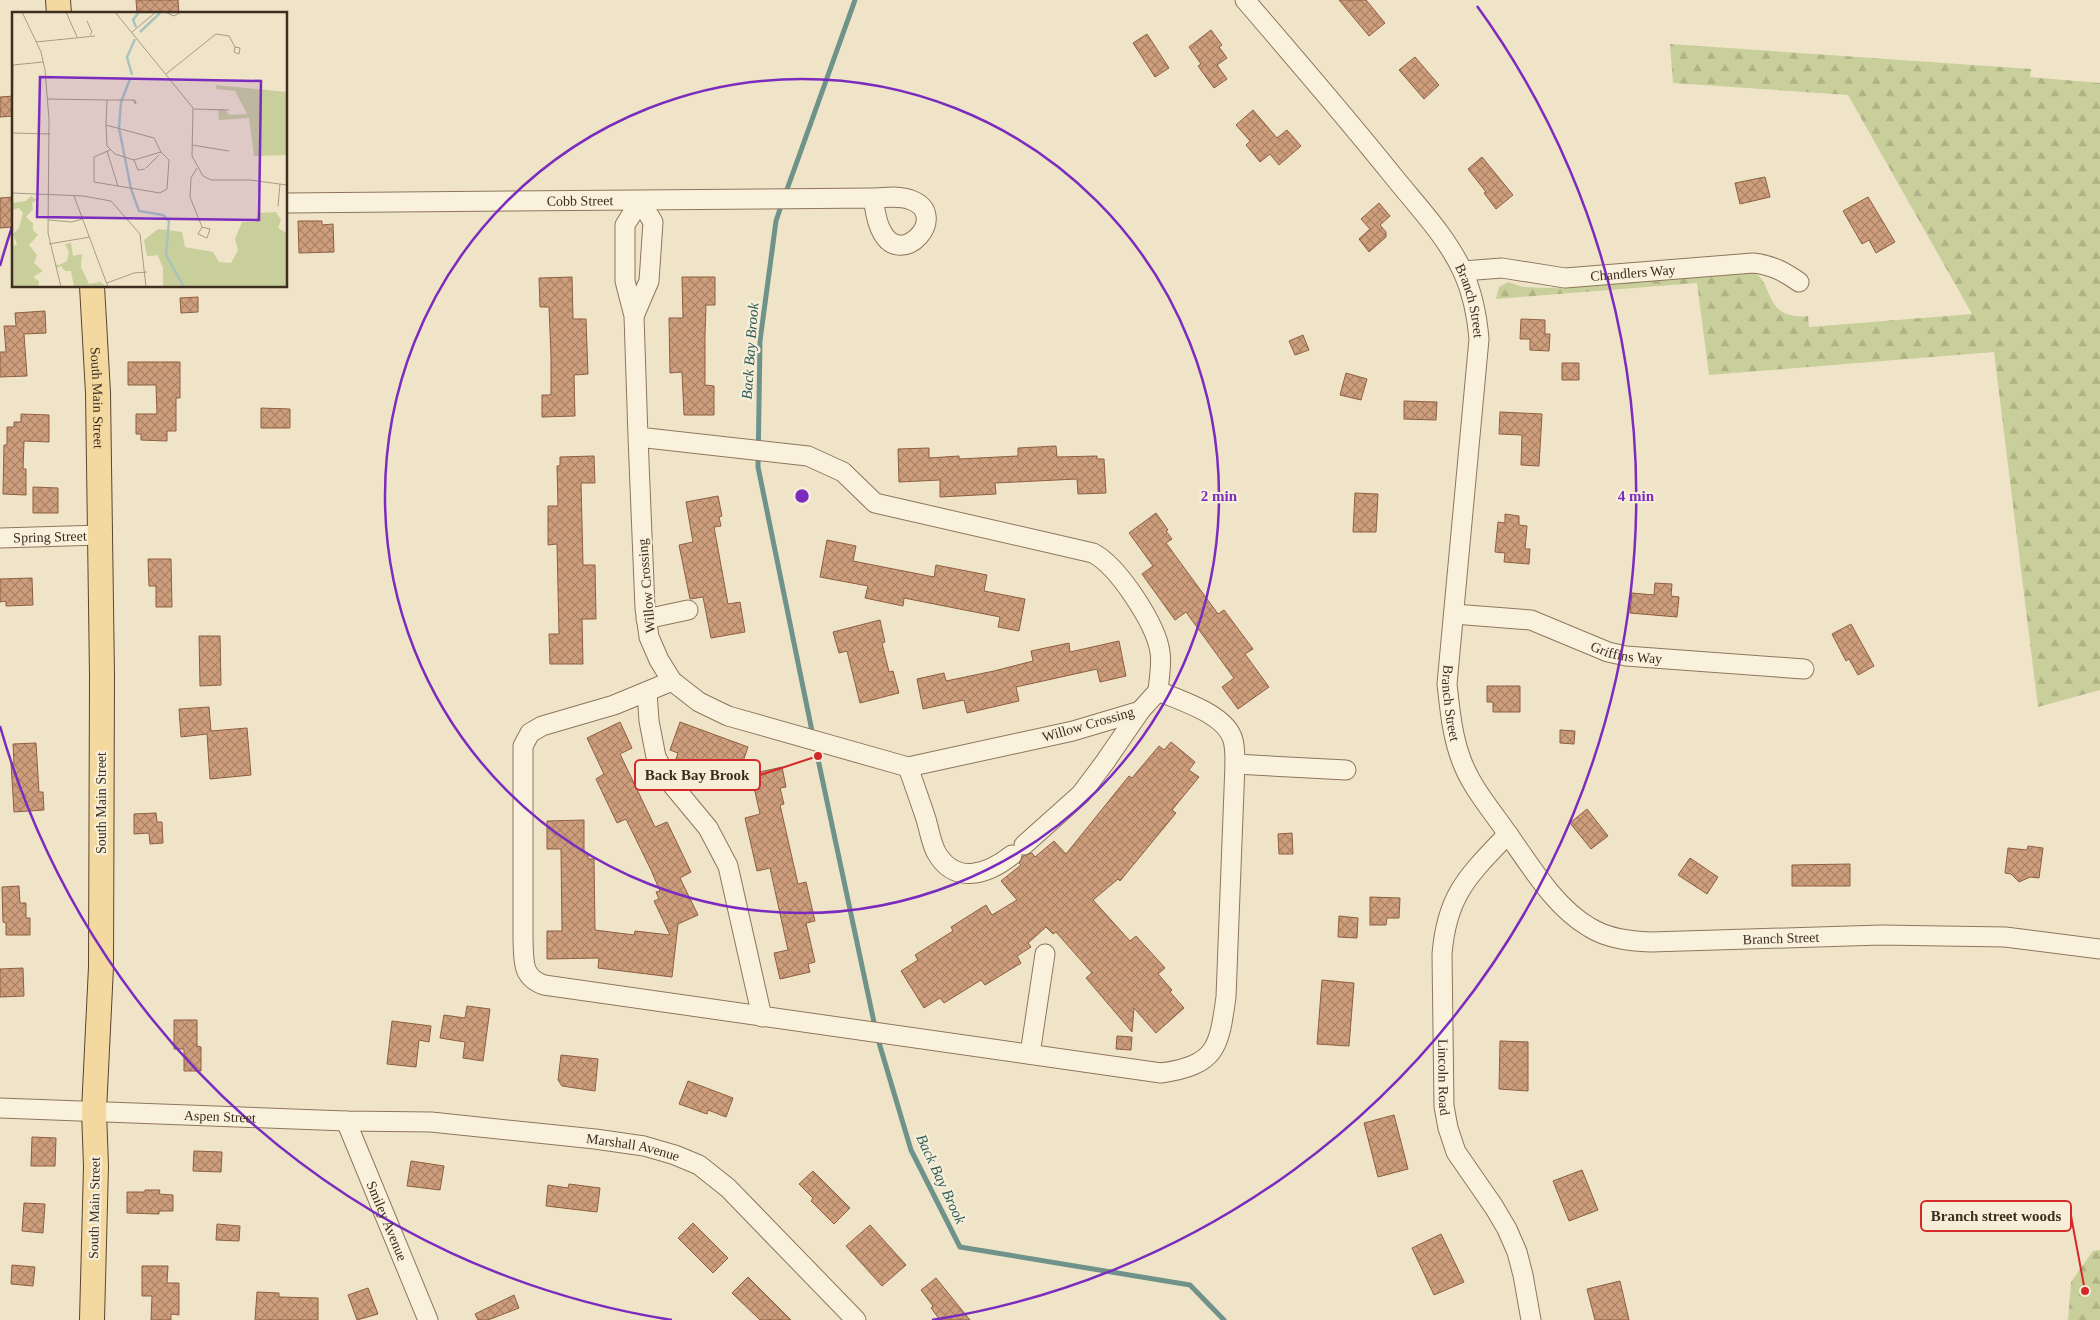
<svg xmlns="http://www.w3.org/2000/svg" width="2100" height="1320" viewBox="0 0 2100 1320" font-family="'Times New Roman',serif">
<defs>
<pattern id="forest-firs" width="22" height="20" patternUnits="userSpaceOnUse" patternTransform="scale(1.25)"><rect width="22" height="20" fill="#c9cf9b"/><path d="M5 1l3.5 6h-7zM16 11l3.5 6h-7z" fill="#aeb285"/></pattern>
<pattern id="building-cross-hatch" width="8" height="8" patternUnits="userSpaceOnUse" patternTransform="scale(1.25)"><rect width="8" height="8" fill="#cf9f7d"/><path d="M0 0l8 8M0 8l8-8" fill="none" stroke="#a98266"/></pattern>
</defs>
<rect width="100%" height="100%" fill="#f0e4c8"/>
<path fill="url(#forest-firs)" d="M1670,44L2031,69L2030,77L2100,83V690L2038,707L1994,352L1709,375L1697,283L1496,299L1499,287L1508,282L1523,287L1548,288L1749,272C1776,275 1759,321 1808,316L1809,327L1972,314L1848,95L1673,83Z
M2100,1250V1320H2068L2071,1282L2093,1251Z"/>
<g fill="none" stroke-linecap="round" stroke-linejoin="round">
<path stroke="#6f938a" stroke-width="5" d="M785,195L855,0
M782,203L776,221L760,341L758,467L813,736
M815,745L875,1027
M877,1036L911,1150L960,1247L1190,1285L1224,1320"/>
</g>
<path fill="url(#building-cross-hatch)" stroke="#8d5f41" d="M136,0H178L179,13L137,14Z
M1339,0H1366L1385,23L1369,36Z
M1211,30L1222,45L1219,47L1227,58L1217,65L1227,79L1214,88L1198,66L1201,64L1189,47Z
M1147,34L1169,68L1155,77L1133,43Z
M1415,57L1439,85L1424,99L1399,70Z
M14,96V116L0,117V97Z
M1253,110L1277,138L1287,130L1301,146L1279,165L1270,154L1260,162L1246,145L1250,141L1236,125Z
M1482,157L1513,195L1496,209L1484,193L1486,192L1468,169Z
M1765,177L1770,197L1740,204L1735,183Z
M14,197V227L0,228V198Z
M1868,197L1895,242L1876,253L1869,240L1862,244L1843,211Z
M1379,203L1390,216L1380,225L1386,232V237L1369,252L1359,239L1370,229L1361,219Z
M298,221H322V225L333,224L334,252L299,253Z
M572,277L573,319H586L588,374L574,375L575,416L542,417V395H551V356L549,307H540L539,278Z
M682,277H715V305H706L705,335V385L714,386V415H684L682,372L670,373L669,318H683Z
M198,297V312L181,313L180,298Z
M45,311L46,333L24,334L27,376L0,377V352H6L4,326H16L15,313Z
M1521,319L1545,320V334H1550L1549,351L1530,350V339H1520Z
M1303,335L1309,350L1295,355L1289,341Z
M128,362H180V398H176V431H167V441L141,440V434H136V414H157L156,385H128Z
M1562,363H1579V380H1562Z
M1346,373L1367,379L1361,400L1340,395Z
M1404,401L1437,402L1436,420L1404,419Z
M261,408L290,409V428H261Z
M1500,412L1542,414L1539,466L1521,465L1522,435L1499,434Z
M21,414L49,415V442L24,441L23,469H26V495L3,494L4,445H7V427H14V422H21Z
M1056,446L1057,457L1097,456V459H1104L1106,493L1078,494L1077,479L995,483L996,494L940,497V480L899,482L898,449L929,448V458L959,456V459L1018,456V448Z
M594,456L595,483H581L583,565H595L596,619H582L583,664H550L549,634H559L557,544L548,545V506H558L557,466H560V457Z
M33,487L58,488V513H33Z
M1355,493L1378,494L1376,532H1353Z
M718,496L722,516L719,517L721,526L714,527L728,604L740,602L745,632L711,638L703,597L690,599L679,545L693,542L686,502Z
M1156,513L1168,530L1166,531L1172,539L1166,543L1218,614L1224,610L1253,649L1245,654L1269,687L1238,709L1222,687L1234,678L1186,612L1175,620L1142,574L1153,566L1129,533Z
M1505,514L1519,516V525L1527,526L1525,549H1530L1529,564L1504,562L1505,553L1495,552L1498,522L1505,523Z
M827,540L856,546L853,561L934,577L936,565L987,575L984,591L1025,599L1019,631L998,627L1000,617L904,598L903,606L865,598L868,586L820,577Z
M148,559H171L172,607H156V586H149Z
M32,578L33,605L6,606V601L0,602V579Z
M1655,583L1672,584L1671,596L1679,597L1677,617L1630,613L1632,593L1654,595Z
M880,620L885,642L882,643L889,672L893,671L899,693L860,703L847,651L839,653L833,632Z
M1851,624L1874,666L1858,675L1849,659L1846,661L1832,634Z
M199,636H220L221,685L200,686Z
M1119,641L1126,676L1100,682L1097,669L1016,687L1019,701L967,713L964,700L923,709L917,679L944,673L946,681L994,671L1033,661L1031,651L1069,643L1070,652Z
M1487,686H1520V712H1493V702H1487Z
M209,707L211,731L247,728L251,775L210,779L207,734L181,737L179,709Z
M620,722L632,748L620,754L655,827L667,822L691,872L680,878L698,915L678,924L672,977L598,968L599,958L547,959V931H562L561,849H547V821L584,820V853H588V859H594L595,930L634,935L635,931L670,935L654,901L659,899L656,892L660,891L651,870L626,819L617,823L596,779L604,774L587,738Z
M680,722L748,747L738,776L729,772L728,778L676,759L678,753L670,750Z
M1560,730L1575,731L1574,744L1560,743Z
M1171,742L1195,762L1189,770L1199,777L1172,810L1176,813L1120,881L1118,879L1093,900L1130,941L1136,936L1165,968L1158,974L1172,990L1170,992L1184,1008L1156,1033L1134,1008L1132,1032L1086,978L1092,973L1056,932L1053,934L1046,927L1028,943L1031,947L1017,956L1021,963L985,985L981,980L944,1003L940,998L924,1008L901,971L918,960L915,955L953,931L951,927L986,905L992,915L1017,900L1001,881L1021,865L1019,863L1023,856L1032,853L1035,857L1054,841L1066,854L1129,776L1132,778L1159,746L1164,750Z
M36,743L39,792H43L44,810L14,812L11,763H14L13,744Z
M782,767L786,787L780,788L784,804L780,805L798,884L806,882L815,921L806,923L815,962L808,964L810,972L780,979L774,953L788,950L770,868L757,871L745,818L760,814L751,774Z
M1587,809L1608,836L1591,849L1570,823Z
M156,813L157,822H162L163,843L150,844L149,833L134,834V814Z
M1292,833L1293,854H1279L1278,834Z
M2028,846L2043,848L2039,878L2030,877L2019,882L2011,874L2005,873L2008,848L2027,850Z
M1690,858L1718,877L1707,894L1678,875Z
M1850,864V886H1792V865Z
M19,886L20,903H26V918H30V935H6V923L3,922L2,887Z
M1370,897L1400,898L1399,918H1387L1386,925H1370Z
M1339,916L1358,918L1357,938L1338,937Z
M23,968L24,996L0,997V969Z
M1322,980L1354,983L1349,1046L1317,1044Z
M467,1006L490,1009L483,1061L463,1058L465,1042L440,1038L444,1015L465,1018Z
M174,1020H197V1046L201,1047V1071H184V1049H174Z
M392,1021L431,1026L429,1042L419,1040L416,1067L387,1064Z
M1117,1036L1132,1037L1131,1050L1116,1049Z
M1500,1041L1528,1042V1091L1499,1089Z
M561,1055L598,1059L595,1091L562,1086L558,1080Z
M688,1081L733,1098L726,1117L708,1110L707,1114L679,1104Z
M1394,1115L1408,1169L1378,1177L1364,1123Z
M32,1137L56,1138L55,1166H31Z
M194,1151L222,1152L221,1172L193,1171Z
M411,1161L444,1166L440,1190L407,1186Z
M1582,1170L1598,1210L1569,1221L1553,1181Z
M813,1171L850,1208L834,1224L811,1201L813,1198L799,1184Z
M569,1184L600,1188L597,1212L546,1206L548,1185L568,1188Z
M145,1190H160L159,1194L173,1195V1211H159V1214L127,1213V1192H145Z
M24,1203L45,1204L43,1233L22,1231Z
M693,1223L728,1258L713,1273L678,1238Z
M217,1224L240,1226L239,1241L216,1240Z
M870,1225L906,1265L882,1286L846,1246Z
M1441,1234L1464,1282L1434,1295L1412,1248Z
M12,1265L35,1267L33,1286L11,1284Z
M142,1266H168L167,1283H179V1315L171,1314V1320H151L152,1296H142Z
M748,1277L791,1320H760L732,1293Z
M936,1278L970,1320H940L931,1308L933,1306L921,1290Z
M1620,1281L1629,1320H1595L1587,1289Z
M368,1288L378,1314L357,1320L348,1295Z
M257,1292L279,1293V1297L318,1298V1320H255Z
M514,1295L519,1308L488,1320H478L475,1314Z"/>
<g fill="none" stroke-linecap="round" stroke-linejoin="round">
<defs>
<g id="minor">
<path id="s1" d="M1245,0C1295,58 1346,117 1394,177C1419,208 1447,237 1463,272C1473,294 1477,315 1479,339L1447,684C1450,710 1452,735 1461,759C1470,785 1489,807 1505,830C1529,863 1553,906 1589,927C1608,939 1630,941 1651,942L1881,935L2005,937L2100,949"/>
<path id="s2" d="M286,203L873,198C884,198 900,195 911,200C951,215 902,270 882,232C876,222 875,209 873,198"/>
<path id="s3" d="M1463,271L1502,268L1565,278L1753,263C1772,265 1783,271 1799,282"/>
<path d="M634,316L649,281L653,222L640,201L625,225V281L634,316L638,437L808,456L843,472L875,503L1093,553C1118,566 1156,624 1160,652C1162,664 1159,679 1158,691L1140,711L1073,731L908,767L728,716L699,702L672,681L659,660L649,637L645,608L638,437"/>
<path id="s4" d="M0,538L101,535"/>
<path id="s5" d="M1454,614L1531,620L1608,652L1626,656L1804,669"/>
<path d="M646,619L688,610"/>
<path d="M672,681L614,705L542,726L530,733L523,746V939C524,960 521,977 544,985L1161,1073C1217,1065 1219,1047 1226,997L1235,764C1235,756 1235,747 1233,740C1226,714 1181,701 1158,691"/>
<path d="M647,692L649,721L656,757L669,781L708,828L728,866L762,1017"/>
<path d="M1235,764L1346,770"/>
<path d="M908,767C914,784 920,801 926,819C929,829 931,842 936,852C955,886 988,874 1012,855"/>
<path id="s6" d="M1508,834C1469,875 1447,894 1442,954L1444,1106L1448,1128L1456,1152L1494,1207L1507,1229L1517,1252L1523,1275L1531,1320"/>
<path d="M1024,845L1081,794L1105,762L1140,711"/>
<path d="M1030,1054L1045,954"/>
<path id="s7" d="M0,1108L346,1121L431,1122L595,1139L644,1146L675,1155L699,1165L728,1188L856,1320"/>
<path id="s8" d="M346,1121L428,1320"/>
</g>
<g id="major">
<path d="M58,0L59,14"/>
<path id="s9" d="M92,286L98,393L102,675L101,967L94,1111L96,1166L92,1320"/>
</g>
</defs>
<use href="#minor" stroke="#8d765c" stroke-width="21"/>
<use href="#major" stroke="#5b4430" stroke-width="26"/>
<use href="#minor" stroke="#faf1dc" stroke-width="19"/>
<use href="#major" stroke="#f3d9a0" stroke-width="24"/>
</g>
<g fill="none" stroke="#7b2cbf" stroke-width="2.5">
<circle cx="802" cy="496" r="417"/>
<path d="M672 1320A834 834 0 0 1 0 726M0 266A834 834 0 0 1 13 224M1477 6A834 834 0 0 1 932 1320"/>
</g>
<g text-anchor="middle" stroke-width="4.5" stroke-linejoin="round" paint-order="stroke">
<g font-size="14" fill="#3d2e20" stroke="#f7eed8">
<text dy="5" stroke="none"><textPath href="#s2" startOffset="294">Cobb Street</textPath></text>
<text dy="5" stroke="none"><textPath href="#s3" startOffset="171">Chandlers Way</textPath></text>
<text dy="5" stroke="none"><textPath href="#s1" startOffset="379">Branch Street</textPath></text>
<text dy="5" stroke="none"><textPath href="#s9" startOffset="112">South Main Street</textPath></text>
<text dy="5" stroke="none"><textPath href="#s4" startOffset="50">Spring Street</textPath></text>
<text transform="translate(646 586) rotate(-95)" y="5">Willow Crossing</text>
<text dy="5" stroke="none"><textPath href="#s5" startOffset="179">Griffins Way</textPath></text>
<text dy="5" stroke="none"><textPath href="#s1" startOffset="784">Branch Street</textPath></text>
<text transform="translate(1088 724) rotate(-16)" y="5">Willow Crossing</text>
<text transform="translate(101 803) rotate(-90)" y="5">South Main Street</text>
<text dy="5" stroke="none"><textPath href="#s1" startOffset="1249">Branch Street</textPath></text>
<text dy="5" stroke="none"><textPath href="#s6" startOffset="264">Lincoln Road</textPath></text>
<text dy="5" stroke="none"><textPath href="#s7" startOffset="220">Aspen Street</textPath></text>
<text dy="5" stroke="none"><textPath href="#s7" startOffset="635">Marshall Avenue</textPath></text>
<text transform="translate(94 1208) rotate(-89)" y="5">South Main Street</text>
<text dy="5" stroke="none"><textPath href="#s8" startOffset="108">Smiley Avenue</textPath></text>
</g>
<g font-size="15" font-style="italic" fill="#2f5d5a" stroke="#f7eed8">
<text transform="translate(750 351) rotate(-86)" y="5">Back Bay Brook</text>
<text transform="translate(941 1179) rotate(65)" y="5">Back Bay Brook</text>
</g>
</g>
<g transform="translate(12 12)">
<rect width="275" height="275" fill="#f0e4c8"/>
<path d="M204,73L275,80V143L242,144L237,106L207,108L206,98L185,100L212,97L218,103L235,102L223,79L204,77ZM19,184L25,188L20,191L21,197L14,205L21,211V218L26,223L17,233L25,243L22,251L31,259L21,265L27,269L26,275H0V235L5,232L1,222L7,216L11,201L7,196L0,198V191L14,189ZM264,200L269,208L266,216L275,221V275H151V256L146,244L156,218L170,220L173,235L201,240L207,250L219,251L226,238L223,227L230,210H243L246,201ZM59,231L61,244L70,242L69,255L77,272L88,270L94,274L62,275L59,259H53L49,254L44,256L43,252L47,253L55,249L57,240L53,232Z" fill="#c9cf9b"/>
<path d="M146,217L156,218L154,238L150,243L135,244L132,228Z" fill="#c9cf9b"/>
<path fill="none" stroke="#a9c4bc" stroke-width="2.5" d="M124,15L121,8L127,0M128,20L148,1M120,63L115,45L123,27M118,67L109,90L107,116L119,177L127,199L151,203L157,209L154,243L172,275"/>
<path fill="none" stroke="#a89b85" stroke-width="1" d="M10,0L29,40L33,58L37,107L36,221L49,275M54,0L65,25M103,0L181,96L180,144L191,164L199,168H238L275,173M153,0L162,4L169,0M75,9L80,20L78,23M120,20L144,0M24,30L83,24M1,53L31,50M154,62L204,22L217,24L223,35L222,40L227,42L228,36L223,35M36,87L95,88H123L124,92L120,88M182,97L217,98M94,113L95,134L103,142L122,148L149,140L142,126L94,113L95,88M0,121L1,53M0,121L38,122M180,133L217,139M98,138L82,145V170L148,181L155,177L157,148L149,140M95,139L106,174M122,148L126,158L133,157M134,156L147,143M185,156L179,166L178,185L190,215L186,222L195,226L198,217L190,215M0,181L71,184L99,189L128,222L134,275M62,184L96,275M266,194L268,172M37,208L59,210L71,207M37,232L78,225M95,271L122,261L135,260"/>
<path fill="#7b2cbf" fill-opacity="0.15" stroke="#7b2cbf" stroke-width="2.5" d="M28,65L249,69L247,208L25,205Z"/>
<rect width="275" height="275" fill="none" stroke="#3d2e20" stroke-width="2.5"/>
</g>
<circle cx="802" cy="496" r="8" fill="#7b2cbf" stroke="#f7eed8" stroke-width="2.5"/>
<g font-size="15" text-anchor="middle" font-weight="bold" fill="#7b2cbf" stroke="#f7eed8" stroke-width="4.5" stroke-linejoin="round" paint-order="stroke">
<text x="1219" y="501">2 min</text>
<text x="1636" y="501">4 min</text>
</g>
<path fill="none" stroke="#d62828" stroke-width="2" d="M818 756L760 775M2085 1291L2071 1216"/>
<g fill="#d62828" stroke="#f7eed8" stroke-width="2">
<circle cx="818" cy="756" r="5"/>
<circle cx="2085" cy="1291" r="5"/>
</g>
<g fill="#f7eed8" stroke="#d62828" stroke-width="2">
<rect x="635" y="760" width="125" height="30" rx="5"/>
<rect x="1921" y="1201" width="150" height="30" rx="5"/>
</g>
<g font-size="15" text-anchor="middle" font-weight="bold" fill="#3d2e20">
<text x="697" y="780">Back Bay Brook</text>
<text x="1996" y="1221">Branch street woods</text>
</g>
</svg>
